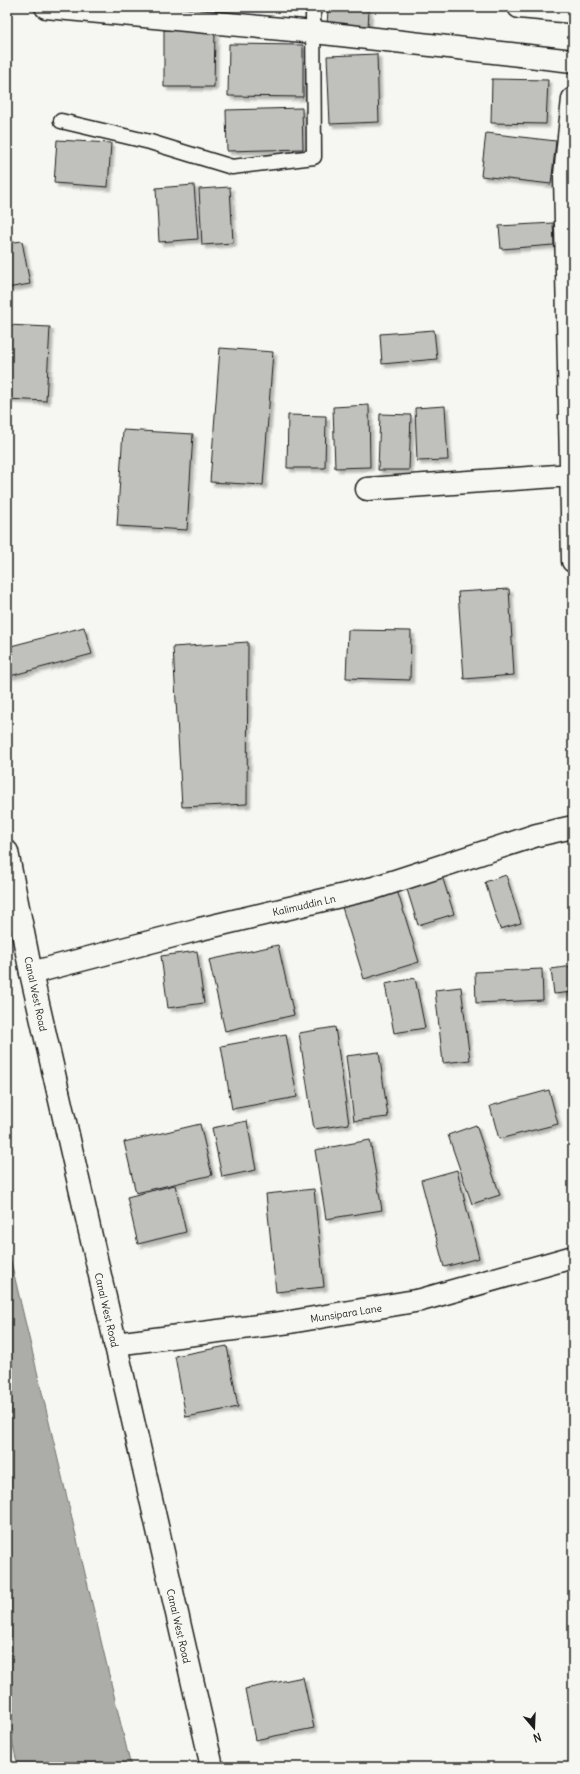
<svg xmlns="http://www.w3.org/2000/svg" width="580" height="1774" viewBox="0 0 580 1774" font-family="Delius,sans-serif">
<defs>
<filter id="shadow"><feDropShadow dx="3.5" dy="3.5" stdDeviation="1" flood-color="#0004"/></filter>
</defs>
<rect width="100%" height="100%" fill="#f6f6f2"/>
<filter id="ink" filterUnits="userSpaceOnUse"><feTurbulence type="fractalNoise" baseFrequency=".025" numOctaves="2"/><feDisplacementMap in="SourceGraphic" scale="8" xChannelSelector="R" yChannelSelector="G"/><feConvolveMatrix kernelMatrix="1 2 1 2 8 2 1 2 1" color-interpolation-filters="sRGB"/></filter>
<g filter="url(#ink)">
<path fill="#acaca9" stroke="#727271" d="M7,1245L131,1767H18L7,1719Z"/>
<path fill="#c0c0bd" stroke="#1c1c1c" filter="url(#shadow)" d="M328,8L369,10L368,28L327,27Z
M164,30H215L214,87H164Z
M229,44L303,45V97L228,96Z
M377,54L379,122L330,124L327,56Z
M492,79L548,80L546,124L491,123Z
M302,108L303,149L227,151L226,110Z
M486,133L556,141L551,184L481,176Z
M57,140L111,143L108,187L54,183Z
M194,185L198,239L159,242L156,188Z
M230,187L233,243L202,245L199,189Z
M553,223L554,245L501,249L499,226Z
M22,241L30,284L7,288V243Z
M7,325L50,327L46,401L7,399Z
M434,330L437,359L382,364L380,334Z
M220,348L273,352L263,485L210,482Z
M369,405L370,467L335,468L333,407Z
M445,406L448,460L417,461L415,408Z
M380,414L411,415L409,470H378Z
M288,415L326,416L325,468H287Z
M123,430L193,434L187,530L117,526Z
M509,589L514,675L464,679L458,592Z
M84,627L92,654L10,676L7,664V647Z
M348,630L411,631L410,680L346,678Z
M248,642L247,804L182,807L173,647Z
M506,875L521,923L500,929L485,882Z
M442,876L454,914L418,925L406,886Z
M397,890L419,962L364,979L342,907Z
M278,945L294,1015L225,1031L209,960Z
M197,951L204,1003L168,1008L161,956Z
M573,966V992L554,994L551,969Z
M542,969L543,1000L476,1003L475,972Z
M415,978L425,1028L394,1033L385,984Z
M461,987L470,1060L443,1063L435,990Z
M335,1027L349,1124L314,1129L299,1033Z
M286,1034L297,1097L232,1109L221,1046Z
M379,1052L388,1117L354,1121L346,1056Z
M549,1090L558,1124L499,1139L490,1106Z
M247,1121L256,1170L222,1177L212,1128Z
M200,1124L212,1175L136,1193L124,1142Z
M476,1125L500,1195L472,1204L448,1135Z
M370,1140L382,1210L326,1219L315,1150Z
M457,1170L479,1258L444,1267L421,1180Z
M175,1185L186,1232L138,1244L127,1197Z
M314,1189L324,1287L276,1292L266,1194Z
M227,1346L238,1407L186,1417L175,1356Z
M303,1677L314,1728L255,1740L245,1689Z"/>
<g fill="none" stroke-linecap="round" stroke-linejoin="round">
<defs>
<path id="service" d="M61,121L150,142L232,167L314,157L313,7"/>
<path id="minor" d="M46,7L314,32L573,61
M573,99L565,175L573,561
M367,489L571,475
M31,973L196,930L374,888L537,835L573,827
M115,1344L290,1322L421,1300L573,1257"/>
<path id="secondary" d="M7,852L31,973L212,1767"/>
<path id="primary" d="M519,7L573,12"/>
</defs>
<use href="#service" stroke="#1c1c1c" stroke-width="17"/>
<use href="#minor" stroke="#1c1c1c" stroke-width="25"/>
<use href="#secondary" stroke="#1c1c1c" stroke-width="25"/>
<use href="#primary" stroke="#1c1c1c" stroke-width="25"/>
<use href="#service" stroke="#f6f6f2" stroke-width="14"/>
<use href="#minor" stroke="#f6f6f2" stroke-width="22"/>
<use href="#secondary" stroke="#f6f6f2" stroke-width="22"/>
<use href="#primary" stroke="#f6f6f2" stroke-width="22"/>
</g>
</g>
<g text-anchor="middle" stroke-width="3.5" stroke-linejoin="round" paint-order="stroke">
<g font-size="10" fill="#1c1c1c" stroke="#f6f6f2">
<text transform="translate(304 905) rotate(-13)" y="4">Kalimuddin Ln</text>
<text transform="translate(36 994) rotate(78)" y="4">Canal West Road</text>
<text transform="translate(107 1310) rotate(77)" y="4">Canal West Road</text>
<text transform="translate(346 1313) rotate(-9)" y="4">Munsipara Lane</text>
<text transform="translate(179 1626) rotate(77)" y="4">Canal West Road</text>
</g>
</g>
<rect width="580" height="1774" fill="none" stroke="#f6f6f2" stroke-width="24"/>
<rect x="12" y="12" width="556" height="1750" fill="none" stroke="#1c1c1c" stroke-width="1.5" filter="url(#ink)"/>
<g transform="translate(534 1728) rotate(161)" stroke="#f6f6f2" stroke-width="3" paint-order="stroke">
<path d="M0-3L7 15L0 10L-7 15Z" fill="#1c1c1c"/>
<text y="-6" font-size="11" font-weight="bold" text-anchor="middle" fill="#1c1c1c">N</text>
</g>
</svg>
